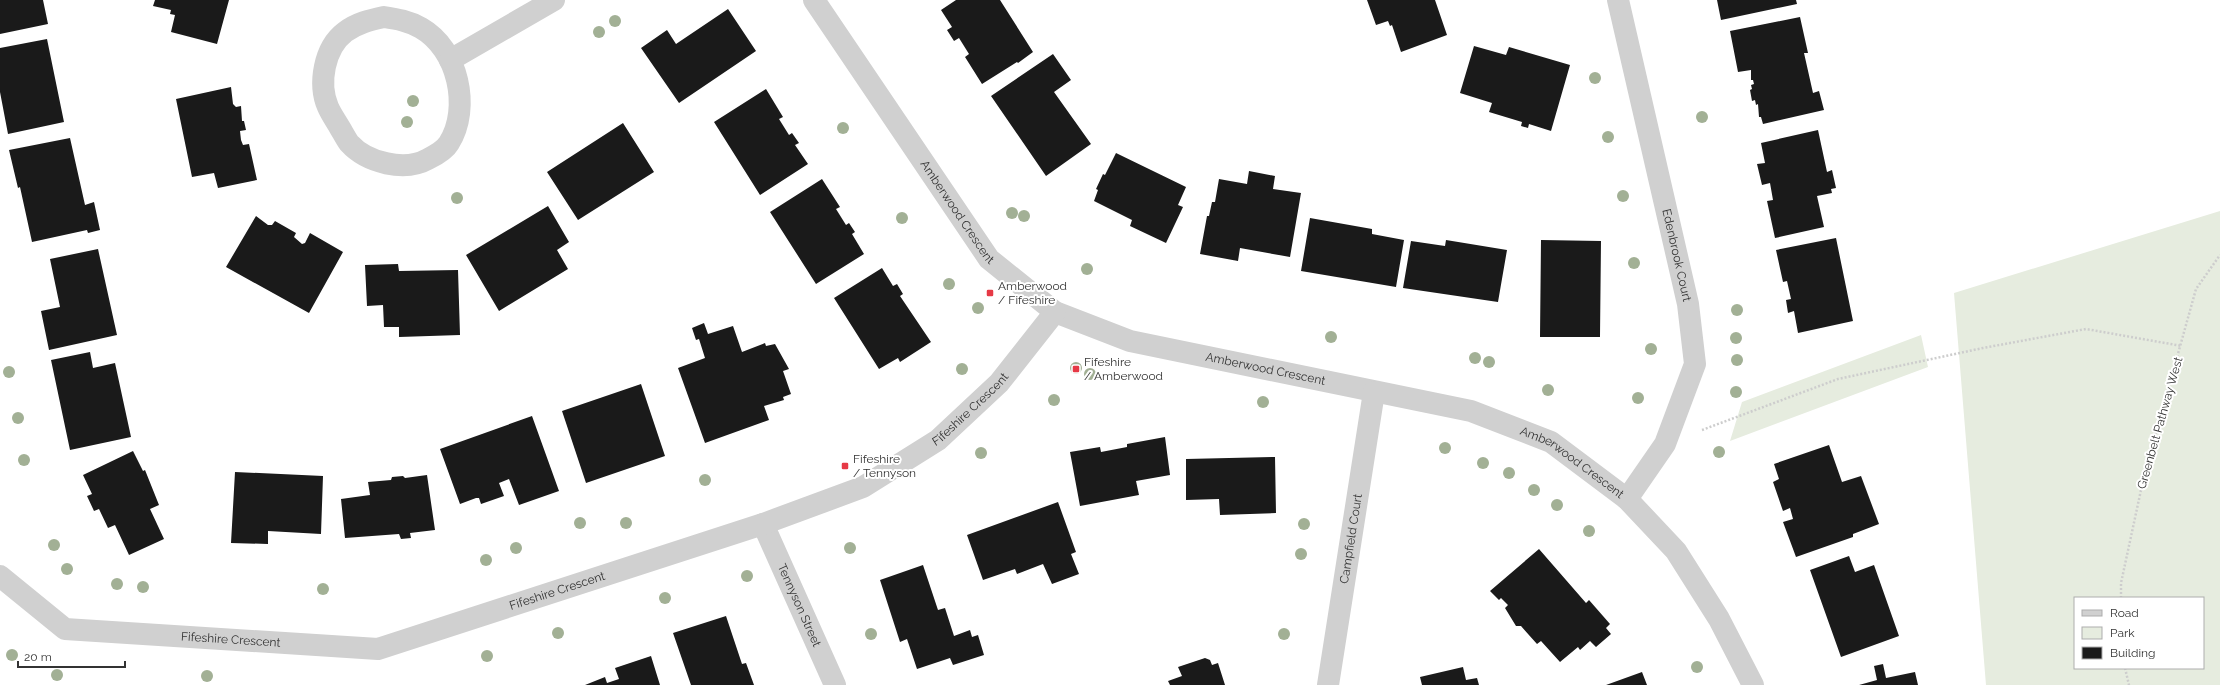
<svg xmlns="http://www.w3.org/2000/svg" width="2220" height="685" viewBox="0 0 2220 685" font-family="Raleway,sans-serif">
<rect width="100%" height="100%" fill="#fff"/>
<path fill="#e6ecdf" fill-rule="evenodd" d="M2220,211V685H1986L1954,293ZM2075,598H2203V668H2075Z
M1921,335L1928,367L1730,441L1742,402Z"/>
<path fill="#1a1a1a" d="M0,0H43L48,24L0,34Z
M155,0H229L217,44L171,32L175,15L170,14L171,10L153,6Z
M956,0H1000L1033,52L1018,63L1017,62L982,84L965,57L969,54L959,38L954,41L947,30L952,27L941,10Z
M1367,0H1435L1447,35L1401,52L1392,25L1390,26L1388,21L1376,25Z
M1717,0H1796L1797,4L1721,20Z
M728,9L756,51L679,103L641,48L667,30L676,44Z
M1800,17L1808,53H1804L1813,93L1819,91L1824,110L1763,124L1761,117H1759L1758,104L1756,105L1755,100L1752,101L1750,90L1752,89L1751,85L1754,84L1753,80H1751V70L1738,72L1730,31Z
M47,39L64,122L8,134L0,92V48Z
M1474,46L1506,55L1509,47L1570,65L1551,131L1529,124L1528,128L1521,126L1522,122L1489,112L1492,103L1460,93Z
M1053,54L1071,80L1054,92L1091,144L1046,176L991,96Z
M231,87L233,104L236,107L241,106L242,121H244L246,130L240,131L241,140L243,145L249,144L257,180L218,188L214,173L192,177L176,99Z
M766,89L783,117L779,119L789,135L792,133L799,143L795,145L808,164L760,195L714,122Z
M623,123L654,172L578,220L547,172Z
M1818,130L1827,172L1832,170L1836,188L1831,189L1832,193L1817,196L1824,227L1775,238L1767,201L1773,200L1770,183L1762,185L1757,164L1765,163L1761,143Z
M70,138L85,205L94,202L100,230L88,233L87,230L32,242L20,187L18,188L9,150Z
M1116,153L1186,187L1178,205L1183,207L1166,243L1130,226L1132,220L1094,201L1098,190L1096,189L1103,174L1105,175Z
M1249,171L1275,176L1273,189L1301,193L1290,257L1240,248L1238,261L1200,254L1207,216H1209L1212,202H1215L1219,179L1247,184Z
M822,179L840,207L836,209L846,225L849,223L855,232L852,234L864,254L816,284L770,212Z
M548,206L569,242L557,250L568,269L499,311L466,255Z
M256,216L268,225H272L275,221L296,233L294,237L302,244L305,243L310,233L343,252L309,313L226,267Z
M1310,218L1372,229V234L1404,240L1396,287L1301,271Z
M1836,238L1853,321L1798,333L1794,311L1788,313L1786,300L1791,299L1787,281L1783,282L1776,250Z
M1446,240L1507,250L1498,302L1403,288L1411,241L1445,246Z
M1541,240L1601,241L1600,337H1540Z
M98,249L117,335L49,350L41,311L60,307L50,259Z
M398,264L399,271L458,270L460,335L399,337V327H384L383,305L367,306L365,265Z
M882,268L893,286L897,284L903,294L900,296L931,342L900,362L898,358L879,369L834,298Z
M704,323L708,334L733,326L742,352L765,343L766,346L775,344L789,369L783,371L791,394L783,397L784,400L764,406L769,420L705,443L678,368L705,358L699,339L696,340L692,328Z
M90,352L93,368L115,363L131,437L70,450L51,360Z
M641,384L665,456L586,483L562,411Z
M532,416L559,491L519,505L509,479L499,483L504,496L481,504L479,498H476L460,504L440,449Z
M1165,437L1170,475L1136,481L1139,495L1080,506L1070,452L1100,447L1101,452L1127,447V444Z
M1829,445L1842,482L1861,476L1879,524L1853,534V537L1796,557L1783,522L1793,519L1790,508L1783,511L1773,482L1779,479L1774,464Z
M133,451L143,471L145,470L159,505L150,509L164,539L129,555L115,525L108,528L99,509L94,511L87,496L92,494L83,475Z
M1275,457L1276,513L1220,515L1219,499L1186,500V459Z
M235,472L323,476L321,534L268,531V544L231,543Z
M427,475L435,530L410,533L411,538L401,539L399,534L345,538L341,499L370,495L368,482L391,480L392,477L403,476L405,478Z
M1058,502L1076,552L1071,554L1079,574L1052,584L1043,564L1017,574L1015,569L983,580L967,535Z
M1539,549L1586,603L1589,600L1610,624L1606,628L1611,634L1596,647L1590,641L1580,650L1578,647L1560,662L1541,641L1537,644L1521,626H1516L1505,608L1508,605L1501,598L1499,600L1490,591Z
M1849,556L1855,572L1874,565L1899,636L1841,657L1810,570Z
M923,565L938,610L945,608L954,636L970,630L972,637L978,635L984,655L953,665L950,658L917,669L907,639L900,642L880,580Z
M726,616L742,664L746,663L754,685H691L673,633Z
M651,656L660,685H585L605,677L607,683L619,679L615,668Z
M1205,658L1210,660L1212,665L1218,663L1225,685H1170L1168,681L1182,676L1178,667Z
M1883,664L1886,678L1915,672L1918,685H1859L1877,680L1874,666Z
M1463,667L1466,680L1477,678L1479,685H1422L1420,677Z
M1642,672L1647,685H1606Z"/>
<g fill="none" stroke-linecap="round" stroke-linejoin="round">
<path stroke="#cdcdcd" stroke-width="2.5" stroke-dasharray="2 2" stroke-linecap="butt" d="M1702,430L1838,379L1983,348L2086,329L2182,346
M2121,598V583L2144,476L2196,289L2220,255
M2125,668L2129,685"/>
<g stroke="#d0d0d0" stroke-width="22">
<path id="s1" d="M814,0L989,259L1055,312L1130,341L1471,411L1551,442L1627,499L1676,551L1719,619L1753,685"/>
<path id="s2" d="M1618,0L1688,304L1695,364L1665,444L1627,499"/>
<path d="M384,17C397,19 409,21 421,28C458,49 471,108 449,143C445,150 434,156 428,159C405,172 367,163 349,143C346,139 343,133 340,128C336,121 331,114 328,107C318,84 324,48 345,32C357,23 370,20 384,17Z"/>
<path d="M450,60L554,0"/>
<path id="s3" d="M763,524L835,685"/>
<path id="s4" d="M0,576L65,629L378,649L763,524L863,487L938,440L999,383L1055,312"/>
<path id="s5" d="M1328,685L1374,392"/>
</g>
</g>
<g fill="#a2b095">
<circle cx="615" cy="21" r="6"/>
<circle cx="599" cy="32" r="6"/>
<circle cx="1595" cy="78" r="6"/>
<circle cx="413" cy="101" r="6"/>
<circle cx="1702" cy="117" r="6"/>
<circle cx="407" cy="122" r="6"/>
<circle cx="843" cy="128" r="6"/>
<circle cx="1608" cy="137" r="6"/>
<circle cx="1623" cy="196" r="6"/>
<circle cx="457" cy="198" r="6"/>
<circle cx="1012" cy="213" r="6"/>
<circle cx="1024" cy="216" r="6"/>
<circle cx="902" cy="218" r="6"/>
<circle cx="1634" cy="263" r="6"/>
<circle cx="1087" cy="269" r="6"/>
<circle cx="949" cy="284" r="6"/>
<circle cx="978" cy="308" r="6"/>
<circle cx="1737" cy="310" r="6"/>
<circle cx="1331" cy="337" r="6"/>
<circle cx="1736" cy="338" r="6"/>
<circle cx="1651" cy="349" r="6"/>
<circle cx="1475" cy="358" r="6"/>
<circle cx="1737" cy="360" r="6"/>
<circle cx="1489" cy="362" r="6"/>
<circle cx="1076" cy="368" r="6"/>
<circle cx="962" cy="369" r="6"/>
<circle cx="9" cy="372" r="6"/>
<circle cx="1090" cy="374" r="6"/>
<circle cx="1548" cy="390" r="6"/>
<circle cx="1736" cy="392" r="6"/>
<circle cx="1638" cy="398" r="6"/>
<circle cx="1054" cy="400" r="6"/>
<circle cx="1263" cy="402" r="6"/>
<circle cx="18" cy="418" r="6"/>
<circle cx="1445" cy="448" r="6"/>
<circle cx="1719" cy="452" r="6"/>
<circle cx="981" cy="453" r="6"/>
<circle cx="24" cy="460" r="6"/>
<circle cx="1483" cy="463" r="6"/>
<circle cx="1509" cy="473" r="6"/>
<circle cx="705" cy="480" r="6"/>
<circle cx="1534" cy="490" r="6"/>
<circle cx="1557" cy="505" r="6"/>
<circle cx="580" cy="523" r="6"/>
<circle cx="626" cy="523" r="6"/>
<circle cx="1304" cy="524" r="6"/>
<circle cx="1589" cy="531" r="6"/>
<circle cx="54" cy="545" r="6"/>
<circle cx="516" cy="548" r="6"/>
<circle cx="850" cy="548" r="6"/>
<circle cx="1301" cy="554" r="6"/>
<circle cx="486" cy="560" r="6"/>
<circle cx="67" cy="569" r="6"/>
<circle cx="747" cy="576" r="6"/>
<circle cx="117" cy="584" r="6"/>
<circle cx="143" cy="587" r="6"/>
<circle cx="323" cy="589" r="6"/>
<circle cx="665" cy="598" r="6"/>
<circle cx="558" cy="633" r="6"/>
<circle cx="871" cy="634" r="6"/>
<circle cx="1284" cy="634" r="6"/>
<circle cx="12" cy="655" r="6"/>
<circle cx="487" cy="656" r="6"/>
<circle cx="1697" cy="667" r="6"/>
<circle cx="57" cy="675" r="6"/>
<circle cx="207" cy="676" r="6"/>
</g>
<g fill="#e63946" stroke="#fff" stroke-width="1.5">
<rect x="986" y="289" width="8" height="8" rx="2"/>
<rect x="1072" y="365" width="8" height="8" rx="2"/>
<rect x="841" y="462" width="8" height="8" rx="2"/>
</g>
<g text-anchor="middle" stroke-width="4" stroke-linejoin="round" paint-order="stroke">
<g font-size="12" fill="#333" stroke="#fff">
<text dy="4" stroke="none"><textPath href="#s1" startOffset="256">Amberwood Crescent</textPath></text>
<text dy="4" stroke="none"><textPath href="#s2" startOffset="262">Edenbrook Court</textPath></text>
<text dy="4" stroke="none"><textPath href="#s1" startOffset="616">Amberwood Crescent</textPath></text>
<text dy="4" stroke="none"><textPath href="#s4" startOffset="1042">Fifeshire Crescent</textPath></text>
<text transform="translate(2160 423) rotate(-74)" y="4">Greenbelt Pathway West</text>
<text dy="4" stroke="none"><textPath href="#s1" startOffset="940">Amberwood Crescent</textPath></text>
<text dy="4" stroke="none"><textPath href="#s5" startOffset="148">Campfield Court</textPath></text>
<text dy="4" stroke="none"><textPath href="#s4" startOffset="586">Fifeshire Crescent</textPath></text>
<text dy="4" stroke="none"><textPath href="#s3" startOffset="89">Tennyson Street</textPath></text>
<text dy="4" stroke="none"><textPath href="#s4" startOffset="250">Fifeshire Crescent</textPath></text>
</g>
<g font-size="12" fill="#333" stroke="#fff" text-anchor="start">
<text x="998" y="290">Amberwood<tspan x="998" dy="14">/ Fifeshire</tspan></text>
<text x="1084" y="366">Fifeshire<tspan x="1084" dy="14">/ Amberwood</tspan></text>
<text x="853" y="463">Fifeshire<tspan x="853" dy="14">/ Tennyson</tspan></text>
</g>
</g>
<rect x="2074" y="597" width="130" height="72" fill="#ffffff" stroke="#adadad"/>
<rect x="2082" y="610" width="20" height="6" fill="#d0d0d0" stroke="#adadad"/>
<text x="2110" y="617" font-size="12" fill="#333333">Road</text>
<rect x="2082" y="627" width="20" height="12" fill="#e6ecdf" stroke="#adadad"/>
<text x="2110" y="637" font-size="12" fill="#333333">Park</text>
<rect x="2082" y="647" width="20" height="12" fill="#1a1a1a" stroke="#adadad"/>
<text x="2110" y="657" font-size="12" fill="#333333">Building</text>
<path d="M18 661v6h107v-6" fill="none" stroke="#333333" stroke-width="2"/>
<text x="24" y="661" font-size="12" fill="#333333" stroke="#ffffff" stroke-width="3" paint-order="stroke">20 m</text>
</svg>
